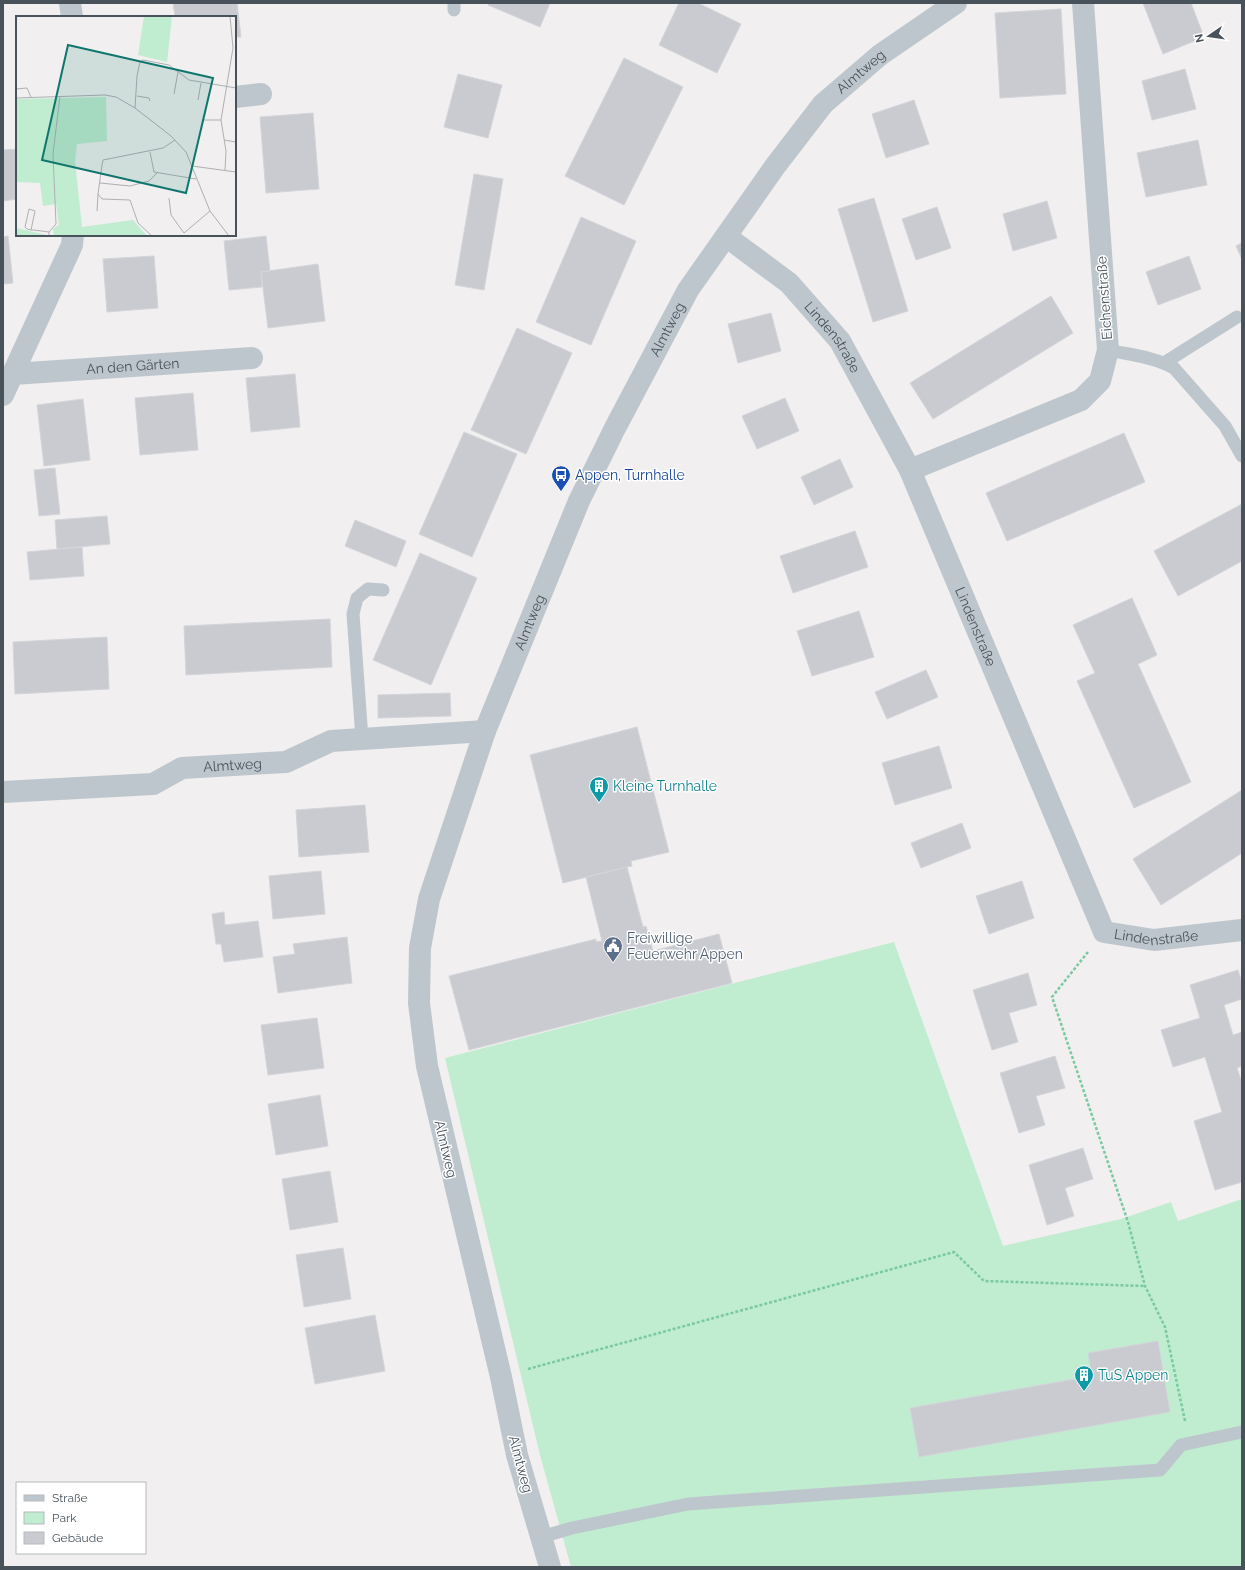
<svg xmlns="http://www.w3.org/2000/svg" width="1245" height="1570" viewBox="0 0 1245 1570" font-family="Raleway,sans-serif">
<rect width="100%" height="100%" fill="#f1efef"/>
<path fill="#c0ecd0" d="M894,942L1003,1246L1121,1219L1171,1202L1178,1221L1242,1199V1567H571L540,1455L445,1058Z"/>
<path fill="#c9cbd1" stroke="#d3d5da" d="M173,3H237L241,37H235V17H175Z
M489,3H550L540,27L488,5Z
M679,3H698L741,24L717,73L659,45Z
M1143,3H1191L1204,37L1163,54Z
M1061,9L1066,94L1000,98L995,13Z
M624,58L683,87L624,205L565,176Z
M1185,69L1196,109L1152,120L1142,81Z
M458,74L502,85L488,138L444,127Z
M914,100L929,144L886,158L872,114Z
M313,113L319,189L266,193L260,117Z
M1198,140L1207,185L1146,197L1137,153Z
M17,149V199L3,201V150Z
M474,174L503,179L484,290L455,285Z
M874,198L908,311L873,322L838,209Z
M1047,201L1057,238L1013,251L1003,214Z
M937,207L951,248L916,260L902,219Z
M581,217L636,241L591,345L536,322Z
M8,236L13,283L3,284V237Z
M266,236L270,271L261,272L262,287L229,290L224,241Z
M1242,243V259L1236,246Z
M154,256L158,308L107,312L103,259Z
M1189,256L1201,289L1158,305L1146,272Z
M318,264L325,321L268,328L261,272Z
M1051,296L1073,333L933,419L910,383Z
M771,313L781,351L738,363L728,324Z
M517,328L572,353L526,454L471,430Z
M295,374L300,427L251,432L246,378Z
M193,393L198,450L140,455L135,398Z
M785,398L799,431L757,449L742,416Z
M83,399L90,460L44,466L37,405Z
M464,432L517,454L472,557L419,534Z
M1124,433L1145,482L1007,541L986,493Z
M840,459L853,487L814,505L801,477Z
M55,468L60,514L39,516L34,470Z
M1242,504V561L1178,596L1154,551Z
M107,516L110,544L57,549L55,520Z
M355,520L406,541L396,567L345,546Z
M855,531L868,567L793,593L780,556Z
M82,547L84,576L30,580L27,552Z
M420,553L477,578L431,685L373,660Z
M1132,598L1157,655L1138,664L1191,782L1134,808L1077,681L1095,673L1073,625Z
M859,611L874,657L812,676L797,631Z
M330,619L332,667L186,675L184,626Z
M107,637L109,689L15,694L13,642Z
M926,670L938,697L887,719L875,692Z
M450,693L451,716L378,718V695Z
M637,727L669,852L631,861L632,866L627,867L563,883L530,755Z
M939,746L952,788L895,805L882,763Z
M1242,790V853L1161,905L1133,859Z
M365,805L369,852L299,857L296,810Z
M962,823L971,848L921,868L911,843Z
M627,867L643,927L646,926L653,951L719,934L732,983L469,1050L449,976L596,939V942L602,941L586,877Z
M321,871L325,914L273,919L269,876Z
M1022,881L1034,918L989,934L976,896Z
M224,912L225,925L258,921L263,957L224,962L221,944H216L212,914Z
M347,937L352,983L278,993L273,957L295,954L293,944Z
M1238,970L1242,983V999L1224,1005L1233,1035L1242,1032V1066L1237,1068L1242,1083V1182L1215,1190L1194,1121L1222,1112L1205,1057L1173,1067L1161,1030L1200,1018L1190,985Z
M1028,973L1037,1005L1009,1013L1018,1042L992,1050L973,990Z
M317,1018L324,1068L268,1075L261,1025Z
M1055,1056L1065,1088L1036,1096L1045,1125L1019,1133L1000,1073Z
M320,1095L328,1146L276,1155L268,1104Z
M1083,1148L1093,1179L1065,1188L1074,1216L1047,1225L1029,1165Z
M330,1171L338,1222L290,1230L282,1179Z
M343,1248L351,1299L304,1307L296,1255Z
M375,1315L385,1371L315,1384L305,1328Z
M1158,1341L1170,1412L919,1457L910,1408L1092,1376L1088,1353Z"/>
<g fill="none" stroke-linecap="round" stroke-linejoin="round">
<path stroke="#79c9a1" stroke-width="2.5" stroke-dasharray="3 2" stroke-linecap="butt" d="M1088,952L1052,997L1128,1222L1145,1286L1165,1327L1185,1421
M528,1369L954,1252L984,1281L1145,1286"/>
<path stroke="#bec6cd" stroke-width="13" d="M454,10V3
M1108,350C1131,355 1154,357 1174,368L1225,426L1242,456
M1164,363L1237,317
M362,739L353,614L357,598L368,589L383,590
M541,1537L572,1528L688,1504L1160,1470L1181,1445L1242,1432"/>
<g stroke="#bec6cd" stroke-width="22">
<path d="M70,3L72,17"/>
<path d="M235,97L261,94"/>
<path id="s1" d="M727,237L789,283L840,341L910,470L1104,932L1154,940L1242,930"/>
<path id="s2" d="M13,374L252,358"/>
<path d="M3,395L72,245L73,235"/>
<path d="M910,470L1081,400L1100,381L1108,350L1083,3"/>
<path id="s3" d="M3,792L153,784L182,768L286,762L331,741L485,731"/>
<path id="s4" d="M550,1567L517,1455L501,1377L427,1066L419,1003L420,948L429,899L485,731L579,501L615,428L688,290L776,165L823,104L880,55L956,3"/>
</g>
</g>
<defs>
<symbol id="bus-pin" viewBox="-11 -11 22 30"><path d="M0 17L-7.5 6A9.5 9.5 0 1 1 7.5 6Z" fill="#1a4fb4" stroke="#fff"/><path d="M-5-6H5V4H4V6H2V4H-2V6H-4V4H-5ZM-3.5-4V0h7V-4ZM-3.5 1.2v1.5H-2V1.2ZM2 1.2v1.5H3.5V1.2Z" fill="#fff"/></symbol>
<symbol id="building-pin" viewBox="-11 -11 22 30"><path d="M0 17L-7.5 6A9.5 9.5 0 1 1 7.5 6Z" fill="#0f9aa8" stroke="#fff"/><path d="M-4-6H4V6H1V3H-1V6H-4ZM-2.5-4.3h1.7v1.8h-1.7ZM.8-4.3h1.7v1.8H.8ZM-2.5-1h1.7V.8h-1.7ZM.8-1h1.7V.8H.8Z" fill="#fff"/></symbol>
<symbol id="civic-pin" viewBox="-11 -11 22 30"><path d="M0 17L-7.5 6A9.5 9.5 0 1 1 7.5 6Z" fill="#5c6f8a" stroke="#fff"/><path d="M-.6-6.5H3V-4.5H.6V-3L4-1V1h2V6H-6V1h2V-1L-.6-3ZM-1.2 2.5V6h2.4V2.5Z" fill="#fff"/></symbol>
</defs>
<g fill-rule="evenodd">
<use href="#bus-pin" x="550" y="464" width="22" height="30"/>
<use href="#building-pin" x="588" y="775" width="22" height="30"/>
<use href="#civic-pin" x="602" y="935" width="22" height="30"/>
<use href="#building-pin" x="1073" y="1364" width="22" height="30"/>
</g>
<g text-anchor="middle" stroke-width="3" stroke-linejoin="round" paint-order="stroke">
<g font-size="14" fill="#48525b" stroke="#fff">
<text dy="5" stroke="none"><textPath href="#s4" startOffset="1627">Almtweg</textPath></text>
<text transform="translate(1104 298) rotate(-94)" y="5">Eichenstraße</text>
<text dy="5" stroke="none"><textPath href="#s4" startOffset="1303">Almtweg</textPath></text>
<text dy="5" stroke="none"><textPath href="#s1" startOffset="147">Lindenstraße</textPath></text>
<text dy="5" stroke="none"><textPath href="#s2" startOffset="120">An den Gärten</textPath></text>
<text dy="5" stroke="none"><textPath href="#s4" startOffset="979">Almtweg</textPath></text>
<text dy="5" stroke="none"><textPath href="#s1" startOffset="471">Lindenstraße</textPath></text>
<text dy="5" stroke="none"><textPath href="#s3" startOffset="234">Almtweg</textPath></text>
<text dy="5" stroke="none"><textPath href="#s1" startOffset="855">Lindenstraße</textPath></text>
<text transform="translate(446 1149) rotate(77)" y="5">Almtweg</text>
<text transform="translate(521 1464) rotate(75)" y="5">Almtweg</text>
</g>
<g font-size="14" fill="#164399" stroke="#fff" text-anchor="start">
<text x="575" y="480">Appen, Turnhalle</text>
</g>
<g font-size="14" fill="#0d838f" stroke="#fff" text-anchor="start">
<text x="613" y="791">Kleine Turnhalle</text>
<text x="1098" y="1380">TuS Appen</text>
</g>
<g font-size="14" fill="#4e5e75" stroke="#fff" text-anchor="start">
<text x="627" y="943">Freiwillige<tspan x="627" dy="16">Feuerwehr Appen</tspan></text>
</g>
</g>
<g transform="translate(16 16)">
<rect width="220" height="220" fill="#f1efef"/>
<path d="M128,0H156L151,46L122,39ZM90,81L91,125L61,128L59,145L66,211L117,204L131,220H38L37,213L43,209L40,188L27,190L24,167L0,166V83ZM0,212L31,219V220H0Z" fill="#c0ecd0"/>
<path fill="none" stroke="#adb0b4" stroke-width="1" d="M0,73L11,72L15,81M158,78L162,56M121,80L133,82L134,85M0,82L89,79L100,81L119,92L155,120L170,136L194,195L213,220M182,84L185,67M119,92L121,60L124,46L127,44L153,49L173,64L220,72M186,104H205M208,124L220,126M134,136L138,156L180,163M176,150L220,156M209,155L210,135L205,104L217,32L214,0M84,167L114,170L133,165L141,157M153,182L155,199L168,217L194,195M81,195L82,178M15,214L19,195L13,193L9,211L11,213L15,214H18L33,216M33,220V216L40,208L37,138L44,80M136,220L122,207L114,184L86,183L82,178L86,149L87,144L147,132L159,124"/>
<path fill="#0f766e" fill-opacity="0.15" stroke="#0f766e" stroke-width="2" d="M52,29L197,62L170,177L26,144Z"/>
<rect width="220" height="220" fill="none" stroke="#48525b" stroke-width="2"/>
</g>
<rect width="1245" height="1570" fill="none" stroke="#48525b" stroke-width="8"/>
<rect x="16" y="1482" width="130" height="72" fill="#ffffff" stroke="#b6babd"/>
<rect x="24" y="1495" width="20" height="6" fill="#bec6cd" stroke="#b6babd"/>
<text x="52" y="1502" font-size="12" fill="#48525b">Straße</text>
<rect x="24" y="1512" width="20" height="12" fill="#c0ecd0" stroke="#b6babd"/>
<text x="52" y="1522" font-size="12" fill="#48525b">Park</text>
<rect x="24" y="1532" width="20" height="12" fill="#c9cbd1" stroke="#b6babd"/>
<text x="52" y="1542" font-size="12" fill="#48525b">Gebäude</text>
<g transform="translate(1209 36) rotate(257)" stroke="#ffffff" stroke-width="3" paint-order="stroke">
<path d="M0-3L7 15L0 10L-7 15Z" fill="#48525b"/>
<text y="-6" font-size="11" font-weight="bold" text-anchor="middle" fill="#48525b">N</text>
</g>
</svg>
